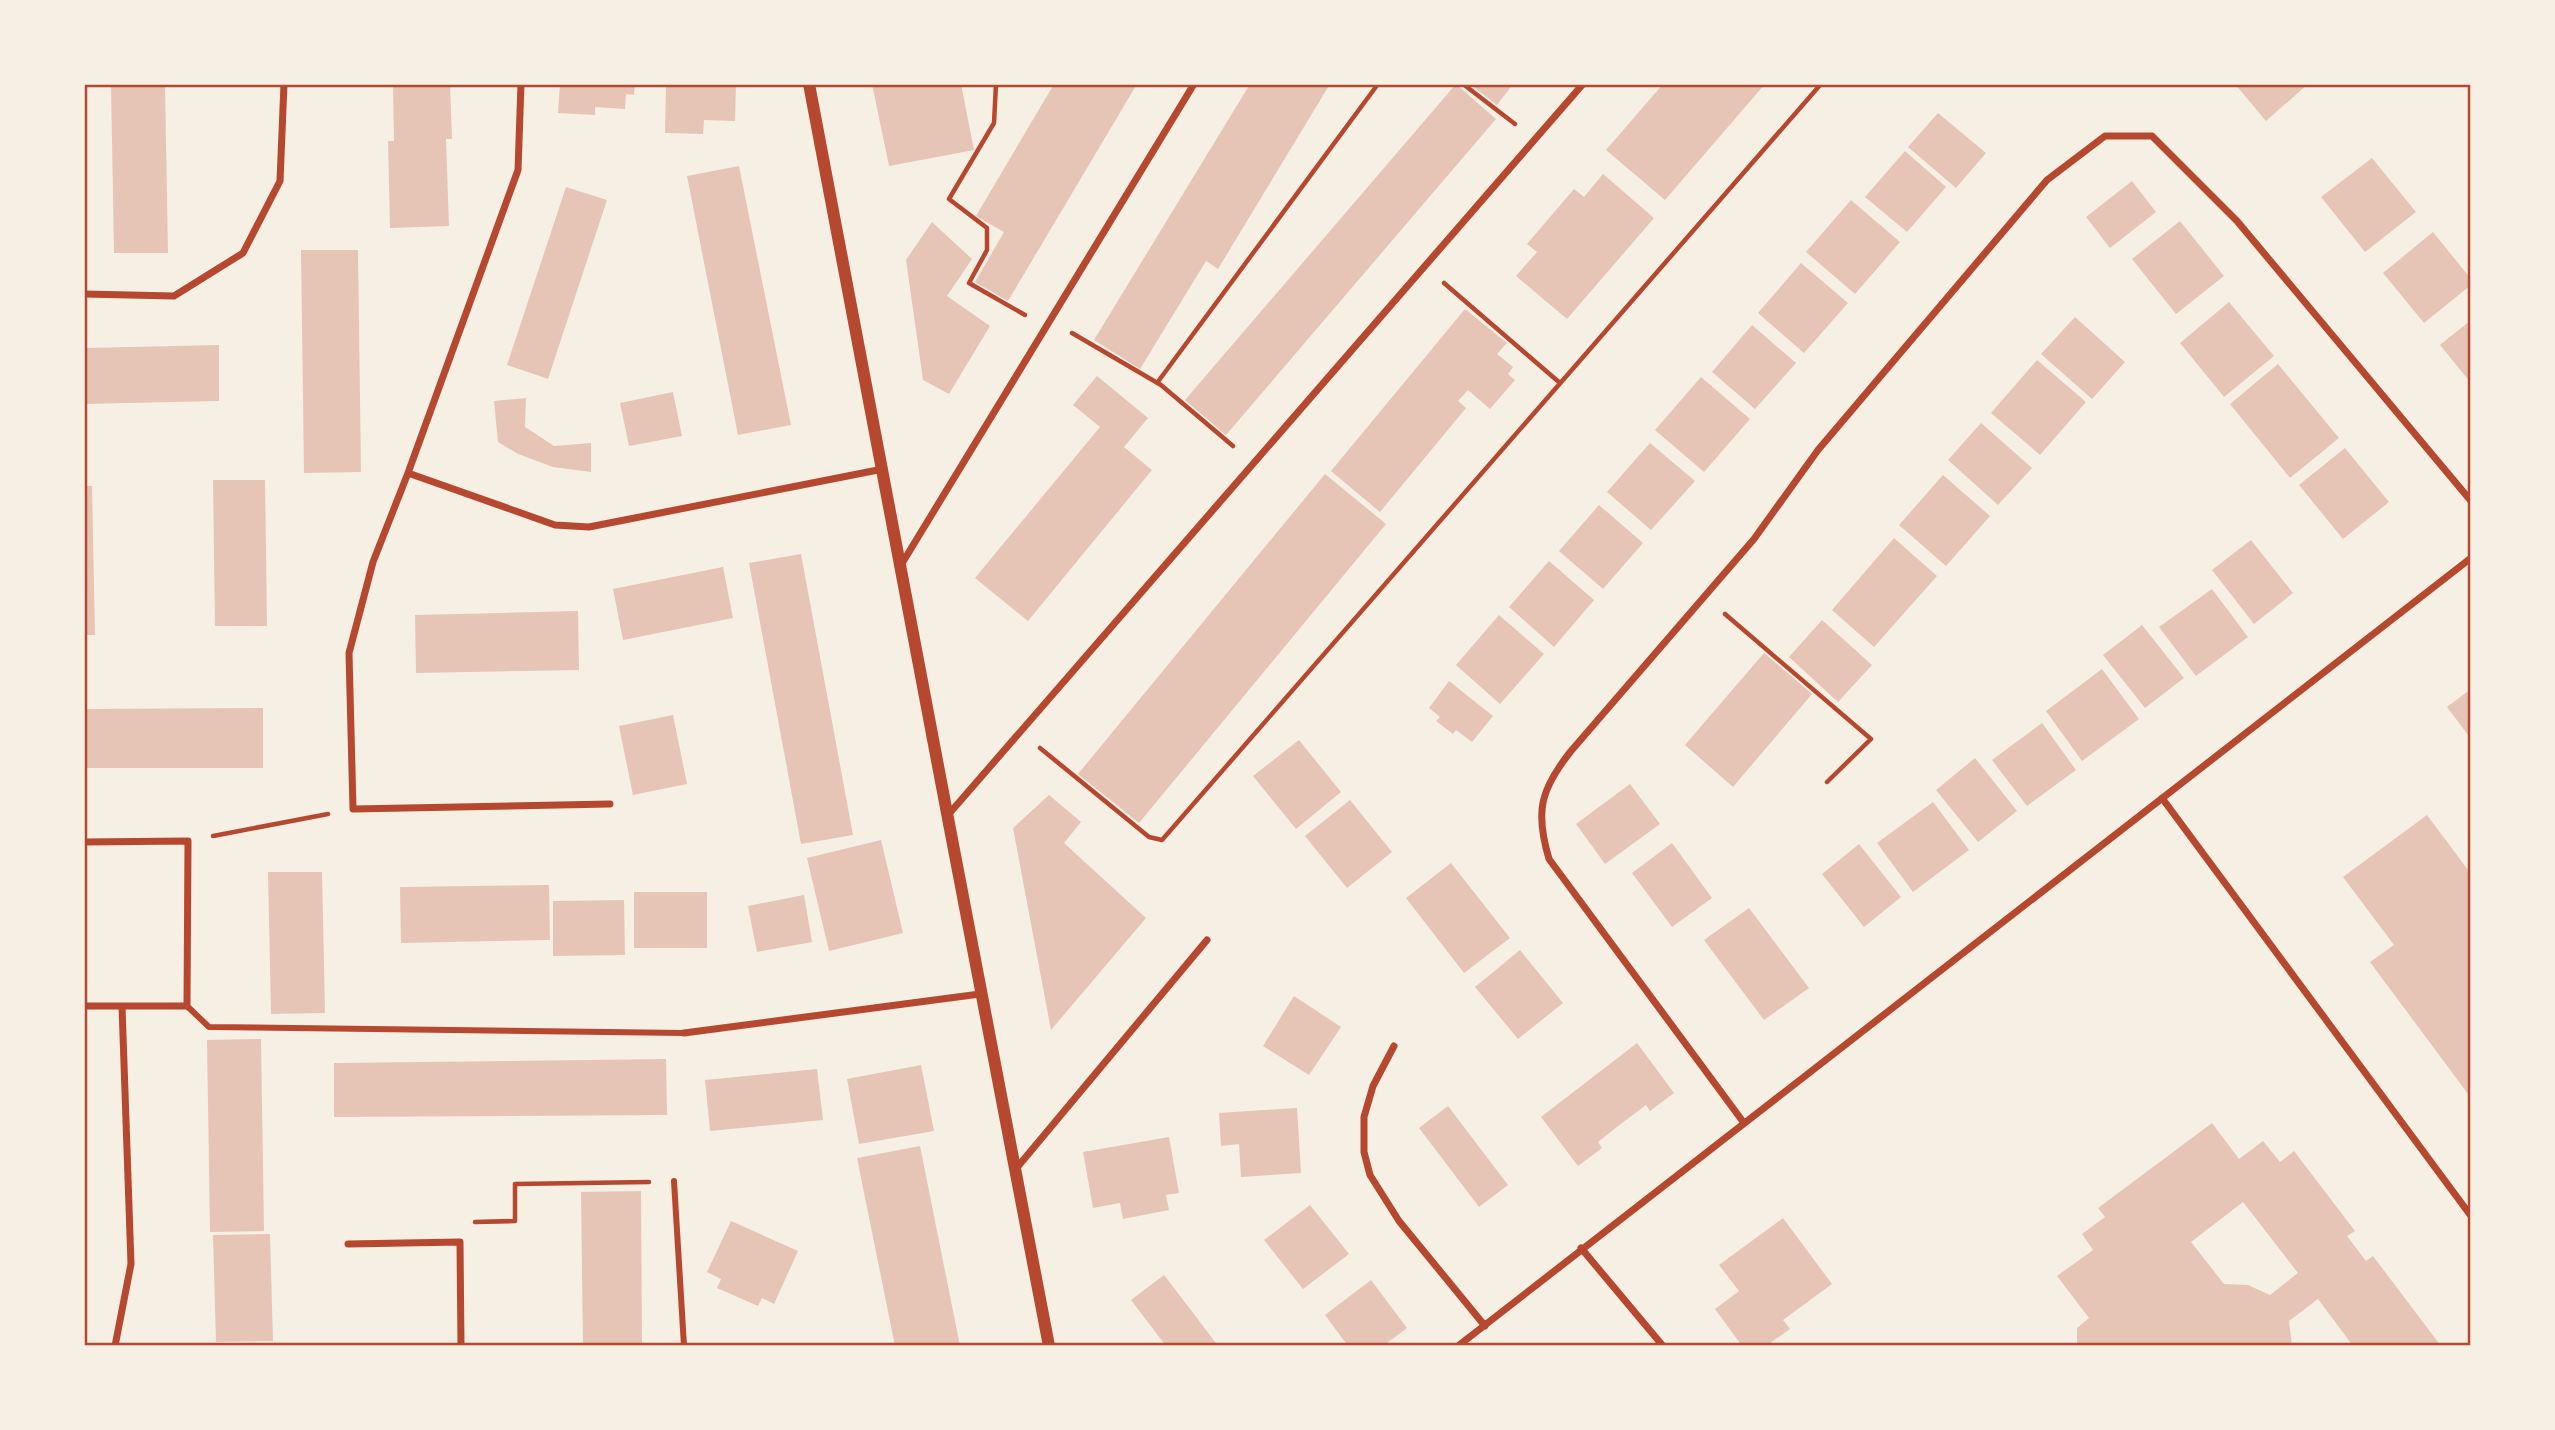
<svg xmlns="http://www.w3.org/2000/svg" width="2555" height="1430" viewBox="0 0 2555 1430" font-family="'IBM Plex Serif',serif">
<rect width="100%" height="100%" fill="#f6efe4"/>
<path fill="#e6c5b7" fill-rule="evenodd" d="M111,84H165L168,253H114Z
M393,84H450L452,139H446L449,226L390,228L388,141H394Z
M560,84H635L634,95L626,94L625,109L595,107V115L558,113Z
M666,84H736L735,121L704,120L703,134L665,133Z
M872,84H961L974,150L889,166Z
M1054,84H1137L1008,301L975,282L1004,232L976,216Z
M1250,84H1330L1218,269L1206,261L1140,369L1094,340Z
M1456,84L1496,119L1226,435L1185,400Z
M1470,84H1513L1497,105Z
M1663,84H1765L1665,200L1606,150Z
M2235,84H2308L2266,121Z
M1938,113L1986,153L1956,188L1908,147Z
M1905,151L1946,187L1907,232L1865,197Z
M2372,158L2416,212L2365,252L2321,197Z
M739,166L791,425L738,435L687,176Z
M1603,174L1654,218L1567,319L1516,276L1537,252L1527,244L1574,189L1584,197Z
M2132,181L2156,212L2110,248L2086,217Z
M566,187L607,200L548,379L507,365Z
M1851,200L1900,242L1855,294L1806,252Z
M2180,221L2224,276L2176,314L2132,259Z
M932,222L972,259L947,296L990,326L949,394L923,380L906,260Z
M2433,232L2471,279V285L2424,323L2383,273Z
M301,250H358L361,472L304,473Z
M1801,263L1848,303L1804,353L1758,313Z
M2229,302L2274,356L2224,397L2180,343Z
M1465,309L1507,343L1497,354L1513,367L1508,374L1515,380L1490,409L1468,390L1458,401L1466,408L1380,512L1331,471Z
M2075,317L2125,362L2092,399L2041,354Z
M2471,320V383L2440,345Z
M1752,325L1796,363L1755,409L1712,372Z
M219,345V401L84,404V348Z
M2037,360L2086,402L2040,455L1991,413Z
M2278,364L2339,438L2290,478L2230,404Z
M1097,376L1148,418L1124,447L1152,470L1028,621L975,578L1100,427L1073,405Z
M1701,377L1750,419L1704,472L1655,430Z
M673,392L682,436L629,446L620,403Z
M526,398L525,427L554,446L591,443V472L553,467L518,454L498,442L494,401Z
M1981,423L2032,468L1998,505L1948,460Z
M1650,443L1695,481L1651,530L1607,492Z
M2345,448L2389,502L2343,539L2299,485Z
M1325,474L1386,524L1139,823L1078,774Z
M1943,475L1990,516L1946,566L1899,525Z
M213,480H265L267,626H215Z
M84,486H92L95,635H84Z
M1599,505L1643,543L1603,589L1559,551Z
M1894,538L1937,576L1874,647L1832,610Z
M2251,540L2293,593L2254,624L2212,570Z
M801,554L853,835L801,844L749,563Z
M1549,561L1594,600L1554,647L1509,607Z
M723,567L733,618L623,640L613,589Z
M2212,589L2248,637L2196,676L2159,627Z
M578,611L579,670L416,673L415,615Z
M1499,615L1544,654L1500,704L1456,665Z
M1822,620L1872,665L1838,702L1789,657Z
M2142,625L2184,678L2145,708L2103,655Z
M1764,653L1812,694L1733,787L1685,745Z
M2102,669L2139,719L2082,761L2046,711Z
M1449,681L1493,716L1472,742L1456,730L1453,734L1436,721L1440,717L1429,708Z
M2471,689V739L2447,707Z
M263,708V768H84V709Z
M673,715L687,784L633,795L619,726Z
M2042,723L2076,770L2027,806L1992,760Z
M1299,740L1341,792L1296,829L1253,776Z
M1975,758L2017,811L1978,842L1936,790Z
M1630,784L1660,824L1605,864L1576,824Z
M1049,795L1081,822L1064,843L1146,918L1051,1030L1013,828Z
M1350,800L1392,852L1347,888L1305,836Z
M1933,802L1969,850L1913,892L1877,843Z
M2427,815L2471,874V1098L2370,962L2394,945L2343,877Z
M881,840L903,933L829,951L807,858Z
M1672,843L1712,898L1672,927L1632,873Z
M1859,844L1901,897L1864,927L1822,874Z
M1451,863L1510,938L1464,973L1406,898Z
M268,872H322L325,1013L271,1014Z
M549,885L550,940L401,943L400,887Z
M634,892H707V948H634Z
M804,895L812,942L757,952L748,906Z
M624,900L625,955L553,956V901Z
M1749,908L1809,988L1764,1020L1704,940Z
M1520,950L1563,1003L1518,1039L1475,987Z
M1294,996L1341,1027L1309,1075L1263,1046Z
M261,1039L264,1231L210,1232L207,1040Z
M1637,1043L1674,1093L1650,1111L1646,1105L1622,1123L1598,1142L1602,1148L1578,1166L1541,1117Z
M666,1059L667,1115L334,1117V1063Z
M921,1065L934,1131L859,1144L847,1079Z
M817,1069L823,1120L710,1131L705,1080Z
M1448,1106L1508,1185L1479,1207L1419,1128Z
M1297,1108L1301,1173L1241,1177L1239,1144L1221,1146L1219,1113Z
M2212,1123L2239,1159L2263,1141L2280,1162L2294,1151L2355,1231L2347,1236L2366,1261L2373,1256L2441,1346H2353L2318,1299L2289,1321L2292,1346H2080L2077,1342V1328L2089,1318L2057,1276L2093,1250L2082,1234L2105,1217L2098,1208ZM2243,1202L2298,1273L2270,1295L2248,1285L2224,1284L2191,1242Z
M1169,1137L1179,1193L1166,1195L1169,1210L1123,1219L1120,1203L1093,1208L1083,1152Z
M920,1146L960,1346H895L857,1158Z
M641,1191L642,1346H583L581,1192Z
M1310,1205L1349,1254L1303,1289L1264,1240Z
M1783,1218L1832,1284L1783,1320L1790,1329L1766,1346H1742L1715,1309L1739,1291L1719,1265Z
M731,1221L798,1251L774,1304L762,1298L758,1306L717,1288L721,1279L707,1272Z
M270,1234L273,1341L216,1342L213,1235Z
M1164,1275L1197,1318L1218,1346H1166L1131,1300Z
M1371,1280L1407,1328L1383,1346H1348L1325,1315Z"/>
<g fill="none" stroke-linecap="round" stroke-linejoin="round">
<path stroke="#b5482f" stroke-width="4.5" d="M996,84L994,123L949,199L987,228V250L969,283L1025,315
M1463,84L1515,124
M1444,283L1560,383
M1072,333L1161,385L1233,446
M1157,383L1378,84
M1725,614L1871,739L1827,782
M1040,748L1149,837L1162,840L1821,84
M213,836L328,814
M475,1222L515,1221V1184L649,1182"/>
<path stroke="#b5482f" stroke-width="6" d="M187,1006L209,1027L684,1033
M674,1181L684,1346"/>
<path stroke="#b5482f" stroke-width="7" d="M521,84L518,170L408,473L373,562L349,653L353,809L610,804
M84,294L174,296L243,253L280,181L284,84
M408,473L555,525L589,527L883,469
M901,565L1194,84
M2162,798L2471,1216
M948,815L1583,84
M84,842L188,841L187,1006H84
M684,1033L980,994
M1394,1046L1373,1086L1364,1117V1152L1370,1175L1399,1221L1485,1326
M1744,1123L1549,859C1535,812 1540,790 1571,751L1754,539L1818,450L2047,180L2105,136H2152L2237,221L2471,501
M1015,1170L1207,940
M348,1244L460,1242L461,1346
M1581,1248L1663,1346
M115,1346L131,1264L122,1006
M1458,1346L2471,558"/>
<path stroke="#b5482f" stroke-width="12" d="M809,84C891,504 966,926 1049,1346"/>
</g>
<rect width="2555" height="1430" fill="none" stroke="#f6efe4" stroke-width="172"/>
<rect x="86" y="86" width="2383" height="1258" fill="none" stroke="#b5482f" stroke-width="2.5"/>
</svg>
